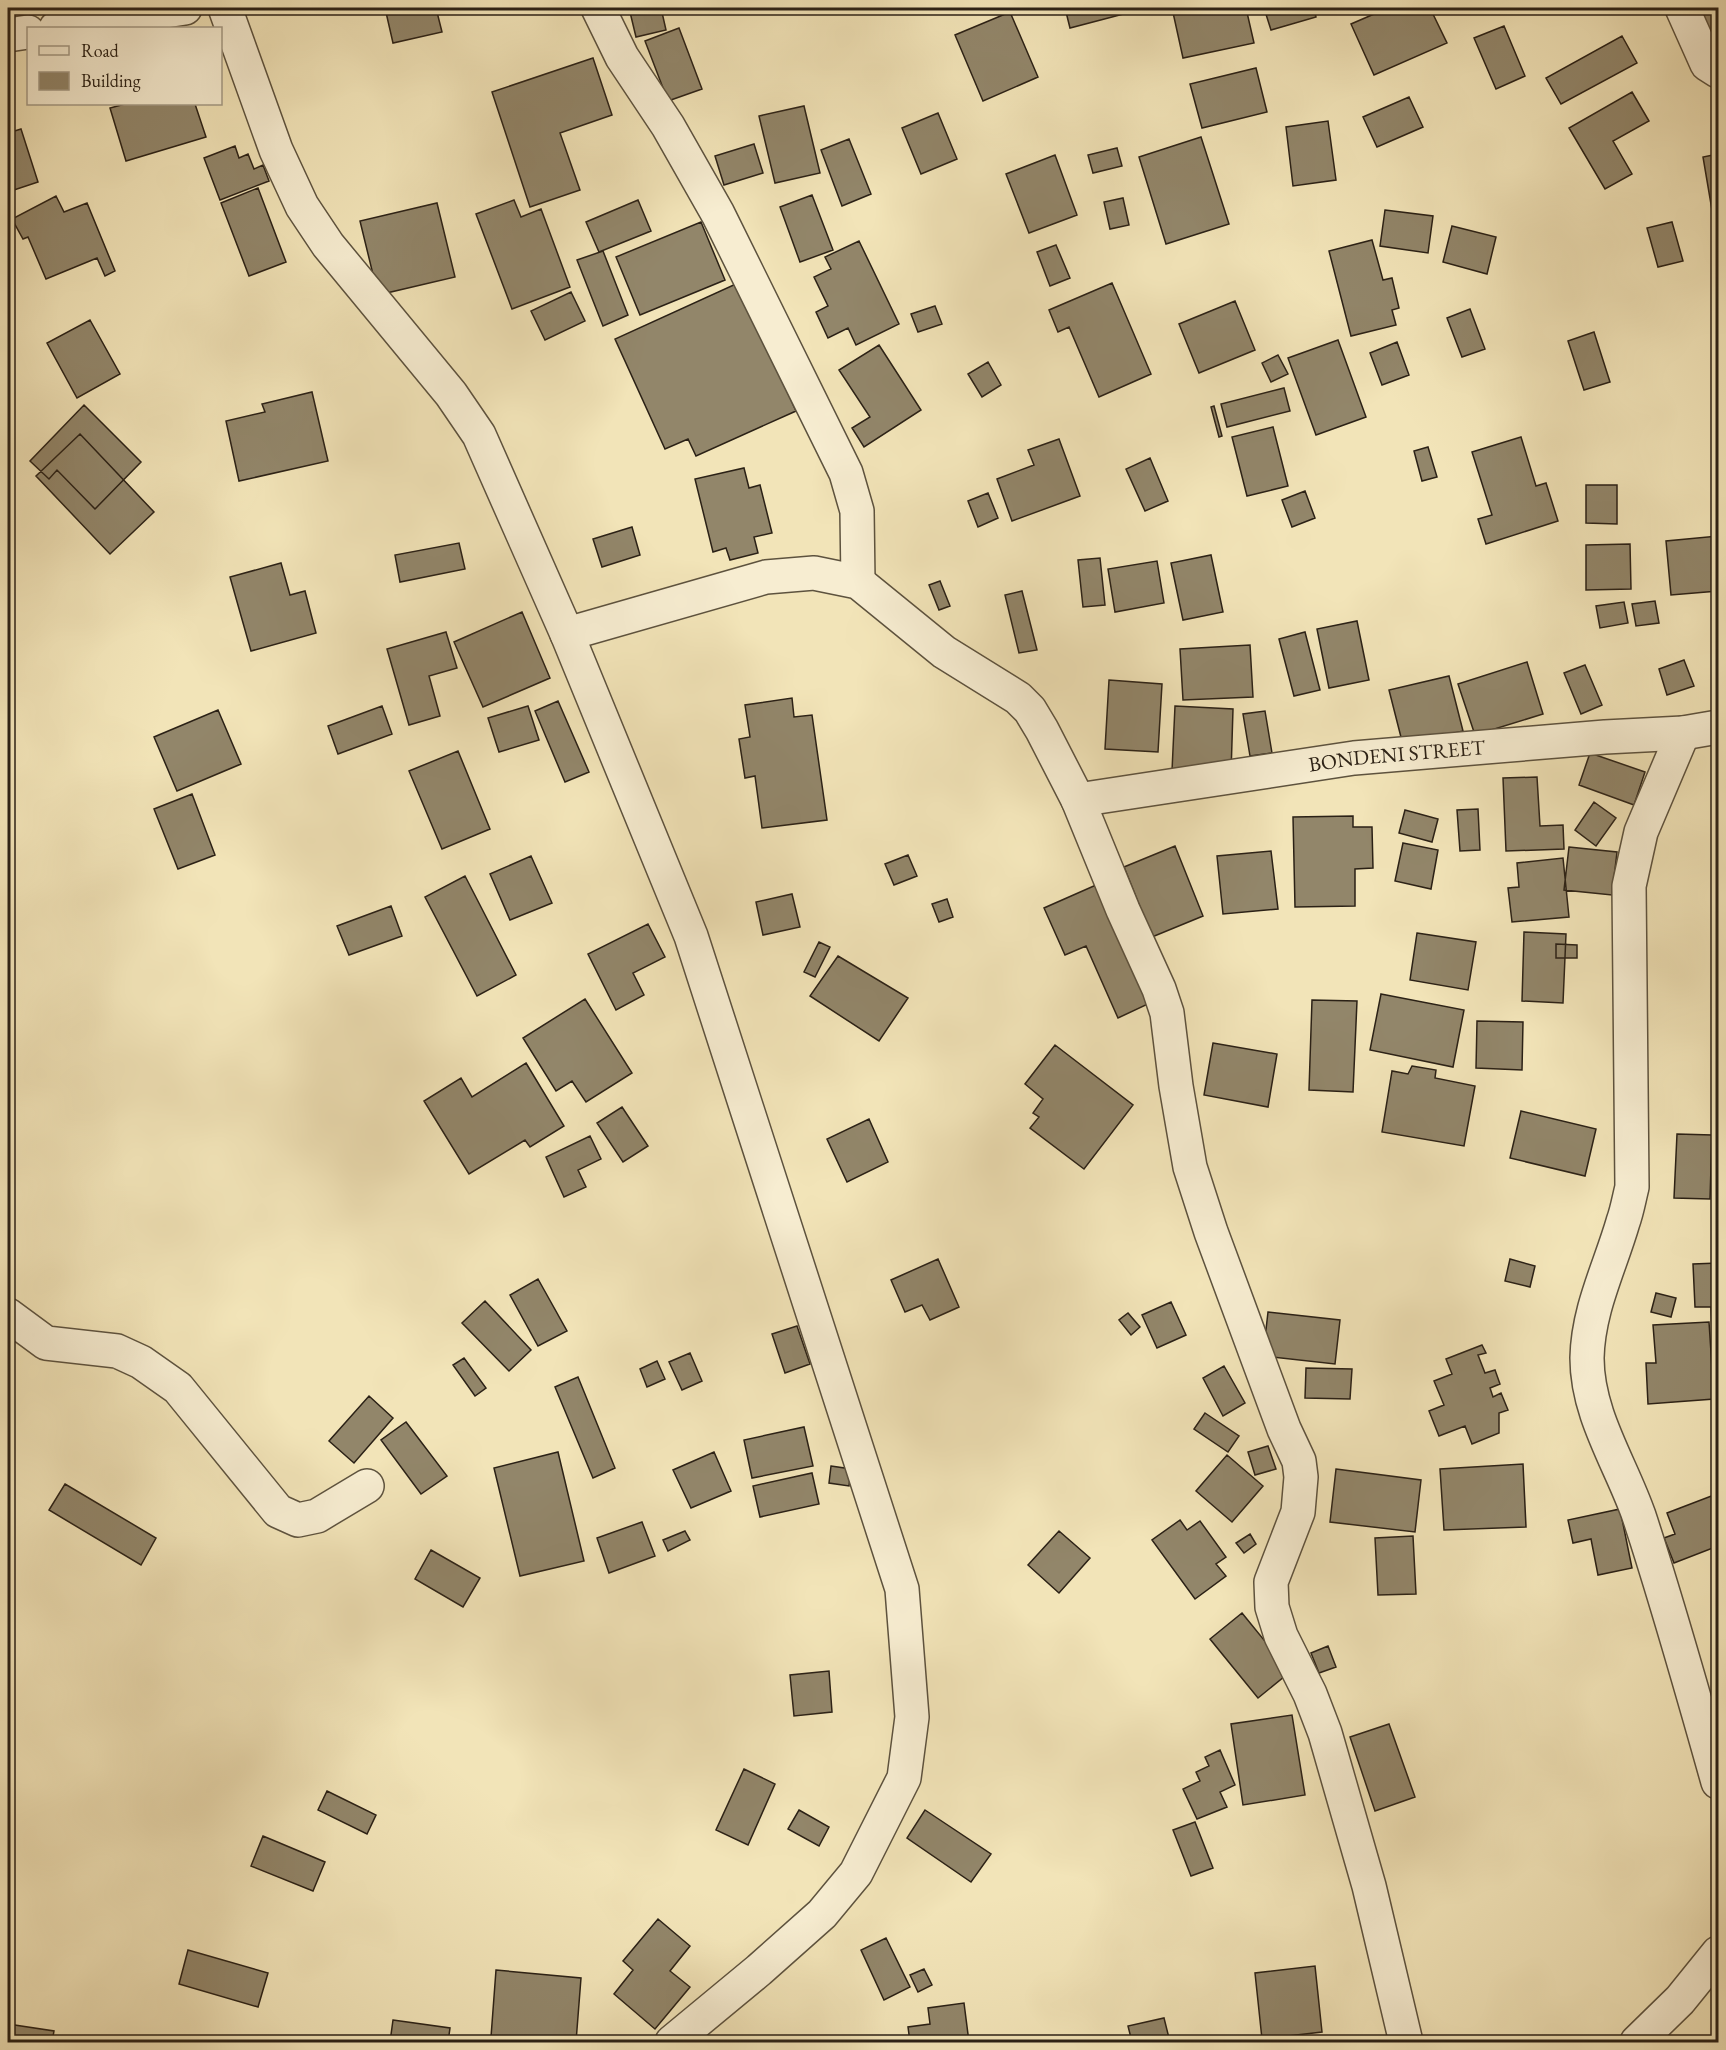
<svg xmlns="http://www.w3.org/2000/svg" width="1726" height="2050" viewBox="0 0 1726 2050" font-family="'EB Garamond',serif">
<rect width="100%" height="100%" fill="#f2e4b8"/>
<filter id="stains"><feTurbulence type="fractalNoise" baseFrequency=".00333" numOctaves="4"/><feColorMatrix values="0 0 0 0 .2 0 0 0 0 .09 0 0 0 0 .02 0 0 0 .5 -.17"/></filter>
<radialGradient id="worn" r=".72"><stop offset=".6" stop-color="#630" stop-opacity="0"/><stop offset="1" stop-color="#630" stop-opacity=".3"/></radialGradient>
<path fill="#92866a" stroke="#2b2116" stroke-width="1.5" d="M385,8H436L442,32L393,43Z
M629,8H661L666,30L636,37Z
M1065,8H1134L1135,11L1070,28Z
M1172,8H1246L1254,43L1183,58Z
M1264,8H1314L1316,17L1271,30Z
M1388,8H1430L1447,43L1374,75L1351,24Z
M1718,8V55L1700,16Z
M1010,12L1038,77L983,101L955,35Z
M1504,26L1525,76L1496,89L1474,38Z
M679,28L702,89L668,101L645,41Z
M1622,36L1637,63L1561,104L1546,78Z
M593,58L612,115L560,133L580,190L530,207L492,92Z
M1256,68L1267,112L1202,128L1190,84Z
M1632,92L1649,121L1613,141L1632,174L1605,189L1569,128Z
M1409,97L1423,127L1377,147L1363,117Z
M125,104H195L206,137L126,161L110,108Z
M804,106L820,173L775,183L759,116Z
M938,113L957,159L921,174L902,128Z
M1328,121L1336,180L1293,186L1286,127Z
M21,129L38,182L8,192V133Z
M1201,137L1229,224L1166,244L1139,157Z
M849,139L871,194L842,206L821,150Z
M754,144L763,173L724,185L715,156Z
M235,146L239,158L248,154L254,169L263,165L269,181L220,200L204,158Z
M1117,148L1122,166L1093,173L1088,155Z
M1718,154V222H1714L1703,157Z
M1055,155L1077,215L1029,233L1006,174Z
M258,188L286,262L249,276L221,203Z
M812,195L833,250L800,262L780,207Z
M56,196L64,212L87,203L115,271L105,276L97,258L46,279L28,237L23,239L12,219Z
M1123,198L1129,225L1110,229L1104,202Z
M514,200L521,217L541,209L570,287L512,309L476,214Z
M638,200L651,231L599,252L586,222Z
M437,203L455,277L378,295L360,221Z
M1385,210L1433,216L1428,253L1380,246Z
M701,222L725,280L640,315L616,257Z
M1672,222L1683,261L1658,267L1647,228Z
M1452,226L1496,237L1487,274L1443,262Z
M1372,240L1383,280L1392,278L1399,308L1392,310L1396,325L1351,336L1329,251Z
M859,241L899,324L856,345L848,328L828,338L816,312L828,306L814,277L831,269L825,257Z
M1056,245L1070,278L1050,286L1037,252Z
M603,251L628,315L603,326L577,260Z
M738,283L796,411L696,456L688,439L665,449L615,339Z
M1112,283L1151,374L1099,397L1069,327L1058,332L1049,310Z
M571,292L585,321L545,340L531,311Z
M1235,301L1255,350L1199,373L1179,324Z
M935,306L942,324L918,332L911,314Z
M1470,309L1485,349L1462,357L1447,318Z
M90,320L120,374L77,398L47,343Z
M1594,332L1610,382L1584,390L1568,341Z
M1338,340L1366,417L1316,435L1288,358Z
M1397,342L1409,375L1382,385L1370,353Z
M879,345L921,410L864,447L852,428L870,417L839,370Z
M1278,355L1288,374L1271,382L1262,363Z
M988,362L1001,385L982,397L968,374Z
M1284,388L1290,411L1227,427L1221,404Z
M312,392L328,461L239,481L226,421L265,412L262,404Z
M84,405L141,462L95,509L57,470L49,479L30,461Z
M1214,406L1222,436L1219,437L1211,407Z
M1273,427L1288,486L1247,496L1232,437Z
M80,434L154,512L110,554L36,476Z
M1521,437L1536,486L1546,483L1558,521L1486,544L1478,519L1492,515L1472,452Z
M1059,439L1080,496L1012,521L997,479L1034,465L1028,450Z
M1428,447L1437,477L1422,481L1414,451Z
M1150,458L1168,501L1145,511L1126,469Z
M744,468L749,488L760,485L772,533L754,537L758,553L730,560L726,548L713,552L695,479Z
M1586,485H1617V524L1586,523Z
M1305,491L1315,518L1292,527L1282,500Z
M988,493L998,518L978,527L968,501Z
M632,527L640,555L602,567L593,539Z
M1718,536V591L1671,595L1666,541Z
M459,543L465,569L400,582L395,555Z
M1630,544L1631,589L1586,590V545Z
M1211,555L1223,612L1183,620L1171,563Z
M1100,558L1105,605L1083,607L1078,560Z
M1157,561L1164,603L1115,612L1108,569Z
M281,563L290,595L305,591L316,633L251,651L230,577Z
M940,581L950,606L939,610L929,585Z
M1022,591L1037,650L1019,653L1005,595Z
M1655,601L1659,623L1636,626L1632,604Z
M1624,602L1628,623L1600,628L1596,606Z
M522,612L550,678L483,707L454,642Z
M1357,621L1369,680L1329,688L1317,629Z
M446,632L457,668L429,676L440,716L409,725L387,649Z
M1305,632L1320,690L1294,696L1279,639Z
M1250,645L1253,697L1183,700L1180,649Z
M1684,660L1694,686L1667,695L1659,669Z
M1527,662L1543,714L1475,735L1458,684Z
M1585,665L1602,705L1581,714L1564,673Z
M1449,676L1463,731L1403,745L1389,690Z
M1109,680L1162,684L1158,752L1105,749Z
M792,698L794,717L812,715L827,820L762,828L755,776L745,778L739,739L750,737L745,705Z
M558,701L589,772L565,782L535,711Z
M382,706L392,734L338,754L328,726Z
M528,706L539,740L499,752L488,718Z
M1175,706L1233,709L1231,774L1172,771Z
M218,710L241,764L177,791L154,737Z
M1265,711L1272,753L1250,756L1243,714Z
M458,751L490,829L442,849L409,771Z
M1590,753L1645,772L1634,805L1579,785Z
M1537,777L1540,826L1563,825L1564,849L1506,851L1503,778Z
M192,794L215,855L178,869L154,809Z
M1594,802L1616,818L1596,846L1575,830Z
M1478,809L1480,850L1460,851L1457,810Z
M1405,810L1438,819L1432,842L1399,833Z
M1353,816V827H1372L1373,868L1355,869V906L1295,907L1293,817Z
M1403,843L1438,850L1431,889L1395,881Z
M1175,846L1203,916L1152,937L1124,867Z
M1569,847L1617,852L1612,895L1564,890Z
M1271,851L1278,909L1223,914L1217,856Z
M908,855L917,876L894,885L885,864Z
M531,856L552,903L510,920L490,874Z
M1563,858L1569,917L1512,922L1508,888L1519,887L1517,863Z
M465,876L516,975L477,996L425,897Z
M1096,885L1148,1004L1118,1018L1086,946L1065,955L1044,908Z
M792,894L800,927L763,935L756,902Z
M947,899L953,917L939,922L932,904Z
M391,906L402,936L349,955L337,926Z
M648,924L665,957L633,973L644,995L616,1010L588,954Z
M1524,932L1566,934L1563,1003L1522,1001Z
M1417,933L1476,942L1468,990L1410,980Z
M819,942L830,947L815,977L804,972Z
M1556,944L1577,945V958H1556Z
M838,956L908,998L879,1041L810,996Z
M1381,994L1464,1010L1453,1067L1370,1050Z
M585,999L632,1073L586,1102L572,1081L556,1091L523,1038Z
M1312,1000L1357,1001L1353,1092L1309,1090Z
M1477,1021L1523,1022L1522,1070L1476,1068Z
M1213,1043L1277,1054L1268,1107L1204,1095Z
M1055,1045L1133,1105L1084,1169L1030,1128L1039,1117L1033,1113L1043,1099L1025,1084Z
M526,1063L564,1126L530,1147L525,1140L469,1174L424,1101L461,1078L472,1097Z
M1412,1066L1436,1070L1435,1078L1475,1086L1464,1146L1382,1132L1392,1071L1408,1074Z
M622,1107L648,1146L623,1162L597,1123Z
M1521,1111L1596,1129L1585,1176L1510,1158Z
M869,1119L888,1162L847,1182L827,1139Z
M1677,1134L1712,1135L1710,1199L1674,1198Z
M590,1136L601,1159L578,1170L586,1187L564,1197L546,1157Z
M938,1259L959,1307L930,1320L922,1305L905,1312L891,1280Z
M1510,1259L1535,1266L1530,1287L1505,1281Z
M1718,1263V1329L1712,1330L1711,1307H1695L1693,1264Z
M538,1279L567,1331L538,1346L510,1295Z
M1656,1293L1676,1298L1671,1317L1651,1312Z
M485,1301L531,1350L509,1371L462,1323Z
M1171,1302L1186,1335L1157,1348L1142,1315Z
M1268,1312L1340,1320L1335,1364L1263,1356Z
M1128,1313L1140,1327L1131,1335L1119,1320Z
M1709,1322L1714,1399L1648,1404L1646,1363H1656L1653,1325Z
M797,1326L810,1364L785,1373L772,1334Z
M1482,1345L1486,1353L1478,1355L1485,1373L1495,1370L1500,1384L1490,1388L1493,1397L1501,1393L1508,1410L1499,1413V1433L1472,1444L1465,1426L1439,1436L1429,1411L1444,1405L1434,1381L1452,1374L1446,1359Z
M690,1353L702,1381L682,1390L669,1362Z
M464,1358L486,1388L475,1396L453,1365Z
M657,1361L665,1379L647,1387L640,1369Z
M1224,1366L1245,1403L1223,1416L1203,1378Z
M1306,1368L1352,1369L1350,1399L1305,1398Z
M578,1377L615,1468L593,1478L555,1387Z
M369,1396L393,1418L354,1463L329,1441Z
M1205,1413L1239,1436L1228,1452L1194,1429Z
M406,1422L447,1476L421,1494L381,1440Z
M804,1427L813,1466L752,1478L744,1440Z
M1268,1446L1276,1469L1255,1475L1248,1452Z
M558,1452L584,1561L520,1576L494,1468Z
M714,1452L731,1491L691,1508L673,1470Z
M1227,1455L1263,1486L1232,1522L1196,1491Z
M1523,1464L1526,1527L1444,1530L1440,1469Z
M831,1466L851,1469L849,1486L829,1483Z
M1336,1469L1421,1480L1415,1532L1330,1522Z
M812,1473L819,1504L760,1517L753,1486Z
M65,1484L156,1538L141,1565L49,1510Z
M1714,1495L1718,1507V1546L1674,1563L1664,1538L1675,1534L1667,1513Z
M1620,1509L1632,1568L1598,1575L1591,1539L1573,1543L1568,1520Z
M1180,1520L1187,1530L1200,1521L1226,1557L1216,1564L1226,1576L1195,1599L1152,1540Z
M642,1522L655,1556L609,1573L597,1538Z
M685,1531L690,1540L668,1551L663,1540Z
M1059,1531L1090,1558L1059,1593L1028,1565Z
M1250,1534L1256,1544L1244,1553L1236,1543Z
M1413,1536L1416,1594L1378,1595L1375,1538Z
M431,1550L480,1578L463,1607L415,1579Z
M1242,1613L1290,1672L1258,1698L1210,1639Z
M1328,1646L1336,1667L1319,1673L1311,1653Z
M829,1671L832,1712L794,1716L790,1675Z
M1292,1715L1305,1795L1243,1805L1231,1724Z
M1389,1724L1415,1797L1375,1811L1350,1737Z
M1220,1750L1235,1785L1220,1792L1227,1807L1197,1819L1183,1789L1200,1781L1196,1772L1209,1766L1205,1757Z
M744,1769L775,1784L748,1845L716,1830Z
M327,1791L376,1815L367,1834L318,1810Z
M799,1810L829,1827L819,1846L788,1829Z
M925,1810L991,1854L971,1882L907,1838Z
M1195,1822L1213,1868L1191,1876L1173,1830Z
M263,1836L325,1862L313,1891L251,1866Z
M658,1919L690,1946L670,1971L690,1987L655,2029L614,1994L633,1970L623,1961Z
M886,1938L910,1987L884,2000L861,1950Z
M188,1950L268,1973L258,2007L179,1984Z
M1315,1966L1322,2032L1262,2039L1255,1973Z
M924,1969L932,1985L918,1992L910,1975Z
M496,1970L581,1978L576,2042L491,2037Z
M964,2003L969,2042H910L908,2027L930,2024L928,2008Z
M1164,2018L1170,2042H1132L1128,2026Z
M393,2020L450,2028L448,2042H390Z
M8,2024L54,2031L52,2042H8Z"/>
<g fill="none" stroke-linecap="round" stroke-linejoin="round">
<defs>
<g id="minor">
<path d="M225,8L276,150L302,206L328,245L451,394L479,435L567,634L691,936L902,1589L912,1717L904,1778L856,1873L822,1914L759,1970L672,2042"/>
<path d="M598,8L622,57L668,126L718,214L846,473L857,511L858,582"/>
<path d="M1682,8L1707,64L1718,71"/>
<path d="M56,28L185,8"/>
<path d="M8,35L28,32"/>
<path d="M567,634L766,577L814,573L858,582L944,652L1018,698L1030,710L1042,730L1078,800L1123,910L1159,989L1167,1013L1176,1086L1190,1167L1211,1232L1284,1429L1299,1461L1301,1477L1298,1512L1271,1582L1272,1607L1281,1636L1310,1694L1325,1733L1369,1886L1406,2042"/>
<path d="M1683,733L1641,832L1629,886L1632,1187C1629,1199 1627,1211 1623,1222C1610,1267 1588,1309 1587,1358C1587,1415 1621,1464 1639,1516C1668,1604 1693,1693 1718,1782"/>
<path id="s1" d="M1078,800L1354,758L1605,737L1683,733L1718,727"/>
<path d="M8,1315L46,1343L117,1351L141,1362L178,1388L278,1511L298,1520L317,1516L367,1486"/>
<path d="M1637,2042L1680,2000L1718,1953"/>
</g>
</defs>
<use href="#minor" stroke="#5d523e" stroke-width="36"/>
<use href="#minor" stroke="#f7edd1" stroke-width="33"/>
</g>
<g text-anchor="middle" stroke-width="4.5" stroke-linejoin="round" paint-order="stroke">
<g font-size="21" fill="#2b2116" stroke="#f7edd1">
<text dy="7" stroke="none"><textPath href="#s1" startOffset="322">BONDENI STREET</textPath></text>
</g>
</g>
<rect width="1726" height="2050" fill="none" stroke="#f2e4b8" stroke-width="30"/>
<rect x="9" y="9" width="1708" height="2032" fill="none" stroke="#2b2116" stroke-width="3"/>
<rect x="15" y="15" width="1696" height="2020" fill="none" stroke="#2b2116" stroke-width="1.5"/>
<rect x="27" y="27" width="195" height="78" fill="#f7edd1" stroke="#a59b86" stroke-width="1.5"/>
<rect x="39" y="46" width="30" height="9" fill="#f7edd1" stroke="#a59b86" stroke-width="1.5"/>
<text x="81" y="57" font-size="18" fill="#2b2116">Road</text>
<rect x="39" y="72" width="30" height="18" fill="#92866a" stroke="#a59b86" stroke-width="1.5"/>
<text x="81" y="87" font-size="18" fill="#2b2116">Building</text>
<rect width="100%" height="100%" filter="url(#stains)"/>
<rect width="100%" height="100%" fill="url(#worn)"/>
</svg>
